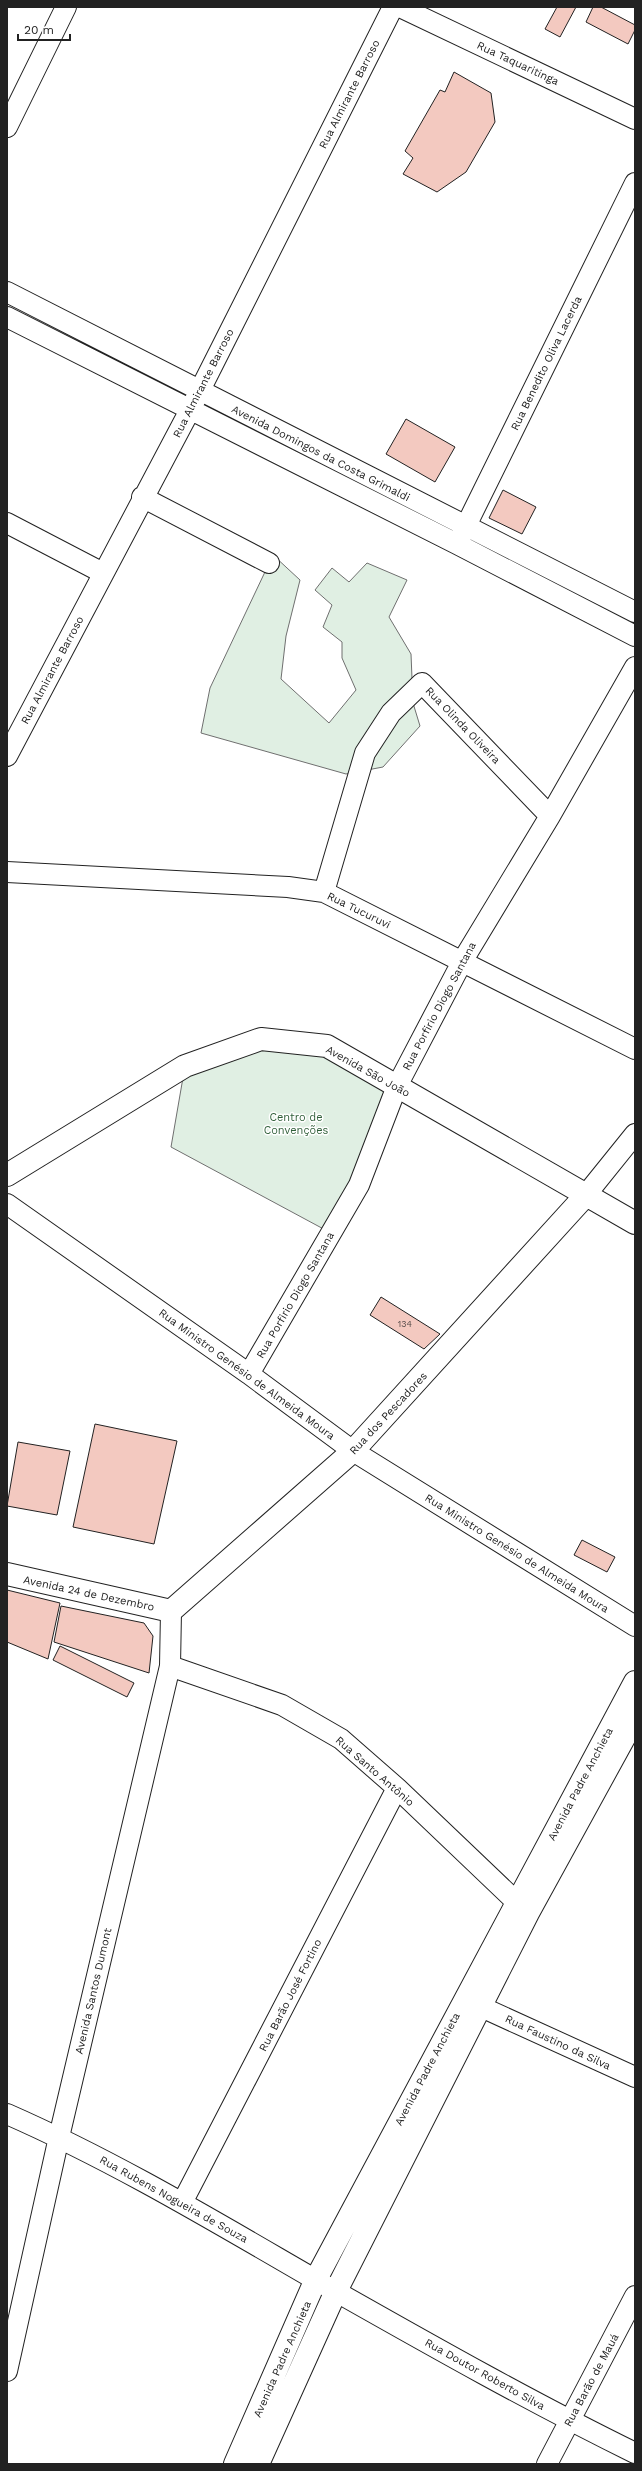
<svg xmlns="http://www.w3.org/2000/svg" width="642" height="2471" viewBox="0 0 642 2471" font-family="'Work Sans',sans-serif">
<rect width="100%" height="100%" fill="#fff"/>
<path fill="#e0efe3" stroke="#6f6f6f" d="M273,555L300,580L286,636L281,679L329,723L356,690L342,658V642L323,627L332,605L315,590L332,568L349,582L367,563L407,580L389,617L411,654L413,703L420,726L383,767L346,774L201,733L210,688Z
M261,1039L327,1046L397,1086L331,1233L171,1147L185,1066Z"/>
<path fill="#f3c9c0" stroke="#222" d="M557,7H576L560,37L545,29Z
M593,7H601L635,25V30L628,44L586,22Z
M454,72L491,93L495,122L466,172L437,192L403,174L413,158L405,151L440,90L445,92Z
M406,419L455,447L435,482L386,454Z
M503,490L536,507L522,534L489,518Z
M381,1297L440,1334L424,1349L370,1315Z
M95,1424L177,1441L154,1544L73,1527Z
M18,1442L70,1451L57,1515L7,1506Z
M582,1540L615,1557L607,1572L574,1555Z
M7,1590L60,1603L48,1659L7,1642Z
M61,1606L144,1623L153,1636L149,1673L54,1642Z
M60,1646L134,1683L127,1697L53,1660Z"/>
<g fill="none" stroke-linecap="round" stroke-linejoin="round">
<defs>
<path id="minor" d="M400,7L635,119
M7,127L66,7
M7,292L635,612
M7,317L457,544L635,636
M142,497L269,563
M7,523L103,573
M460,538L635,183
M7,756L190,410L393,7
M7,872L288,887L324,892L635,1049
M324,892L365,753L391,713L422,683L550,816
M585,1196L635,1134
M7,1204L249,1374L353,1451L635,1626
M249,1374L359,1185L397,1086L463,960L550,816L635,667
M170,1666L282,1705L341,1739L397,1788L528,1913
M466,2000L635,2077
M7,2114C121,2164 227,2229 335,2291C434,2347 533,2403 635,2453
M183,2201L397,1788
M7,2371L59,2137L170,1666L171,1611
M547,2464L635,2296"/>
<path id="major" d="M7,1175L185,1066L261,1039L327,1046L635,1223
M7,1574L171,1611L353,1451L585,1196
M235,2464L316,2279L635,1682
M258,2464L336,2291L528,1913L635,1718"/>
</defs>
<use href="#minor" stroke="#222" stroke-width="22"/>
<use href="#major" stroke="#222" stroke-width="24"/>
<use href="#minor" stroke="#fff" stroke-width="20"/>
<use href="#major" stroke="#fff" stroke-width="22"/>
</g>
<g text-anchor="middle" stroke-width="3" stroke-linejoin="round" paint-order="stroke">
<g font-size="9" fill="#564c4a">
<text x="405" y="1327">134</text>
</g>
<g font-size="11" fill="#222" stroke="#fff">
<text transform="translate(518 63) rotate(25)" y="4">Rua Taquaritinga</text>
<text transform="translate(349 94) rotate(-63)" y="4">Rua Almirante Barroso</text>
<text transform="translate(546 363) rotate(-64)" y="4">Rua Benedito Oliva Lacerda</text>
<text transform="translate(203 383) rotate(-63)" y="4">Rua Almirante Barroso</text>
<text transform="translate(321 453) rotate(27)" y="4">Avenida Domingos da Costa Grimaldi</text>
<text transform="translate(52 670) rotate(-62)" y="4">Rua Almirante Barroso</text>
<text transform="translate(463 725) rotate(46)" y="4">Rua Olinda Oliveira</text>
<text transform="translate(359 910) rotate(26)" y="4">Rua Tucuruvi</text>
<text transform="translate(439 1006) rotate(-62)" y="4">Rua Porfirio Diogo Santana</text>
<text transform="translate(368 1071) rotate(29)" y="4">Avenida São João</text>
<text transform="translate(295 1295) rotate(-60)" y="4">Rua Porfirio Diogo Santana</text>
<text transform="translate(247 1374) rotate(36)" y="4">Rua Ministro Genésio de Almeida Moura</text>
<text transform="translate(388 1413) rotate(-47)" y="4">Rua dos Pescadores</text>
<text transform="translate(517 1553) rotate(32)" y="4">Rua Ministro Genésio de Almeida Moura</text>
<text transform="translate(89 1593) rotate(12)" y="4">Avenida 24 de Dezembro</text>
<text transform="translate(375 1771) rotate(41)" y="4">Rua Santo Antônio</text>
<text transform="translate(580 1784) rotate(-62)" y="4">Avenida Padre Anchieta</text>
<text transform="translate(93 1991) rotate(-77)" y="4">Avenida Santos Dumont</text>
<text transform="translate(290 1995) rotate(-63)" y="4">Rua Barão José Fortino</text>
<text transform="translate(558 2042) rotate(25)" y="4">Rua Faustino da Silva</text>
<text transform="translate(427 2069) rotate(-62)" y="4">Avenida Padre Anchieta</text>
<text transform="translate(174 2199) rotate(29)" y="4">Rua Rubens Nogueira de Souza</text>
<text transform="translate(282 2359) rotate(-66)" y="4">Avenida Padre Anchieta</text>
<text transform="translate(485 2374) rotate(29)" y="4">Rua Doutor Roberto Silva</text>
<text transform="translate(591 2380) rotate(-62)" y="4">Rua Barão de Mauá</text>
</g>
<g font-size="11" fill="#2f5e38" stroke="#fff">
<text x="296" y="1121">Centro de<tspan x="296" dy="13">Convenções</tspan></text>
</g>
</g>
<rect width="642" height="2471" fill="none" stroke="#222222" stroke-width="16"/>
<path d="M18 34v6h52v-6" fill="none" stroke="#222222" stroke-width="2"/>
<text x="24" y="34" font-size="12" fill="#222222" stroke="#ffffff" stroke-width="3" paint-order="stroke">20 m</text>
</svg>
